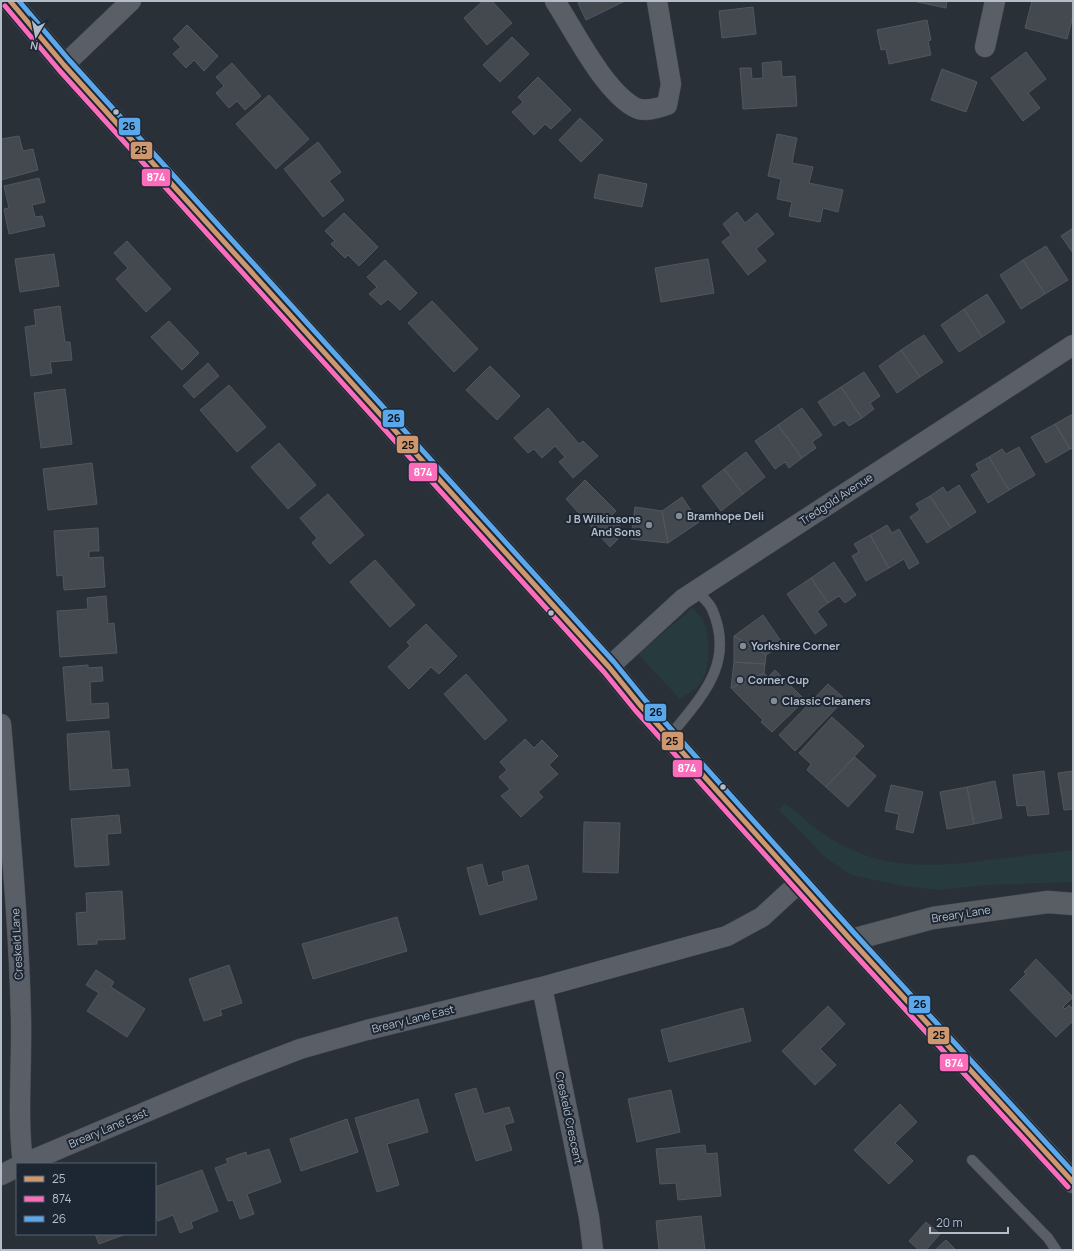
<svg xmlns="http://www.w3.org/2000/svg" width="1074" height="1251" viewBox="0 0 1074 1251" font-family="Manrope,sans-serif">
<rect width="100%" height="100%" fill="#2a3038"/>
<path fill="#273a3e" d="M693,608C696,612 701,616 703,620C710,635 711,671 700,684C695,690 687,694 680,699L638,654Z
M785,803C802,817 819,832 838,843C891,872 941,866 998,859C1023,856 1048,853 1073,850V882L987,885L938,890L903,886L851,875L826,858L779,810Z"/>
<path fill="#444950" stroke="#52575f" d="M483,1H492L512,23L487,45L464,18Z
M583,1H625L586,20L578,3Z
M913,1H947L946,8Z
M1032,1H1073V16L1067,39L1025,28Z
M753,7L756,34L722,38L719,11Z
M927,20L931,40L928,41L931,55L889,64L886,49L881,50L877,30Z
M187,25L218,56L204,71L194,60L186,68L173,54L181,47L173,39Z
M512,37L529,54L500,82L483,65Z
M1026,52L1046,79L1028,93L1040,108L1023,121L991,78Z
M781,61L782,77L795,76L797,106L743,109L740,68H751L752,79L763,78L762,63Z
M232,63L261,96L245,110L237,101L229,108L216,93L224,86L216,77Z
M942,69L977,82L966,112L931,100Z
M538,77L571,110L551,129L545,124L534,135L512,112L523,102L518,97Z
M269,95L309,139L276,169L236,124Z
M580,118L603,140L581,162L559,140Z
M777,134L797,138L792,163L813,167L809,183L843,190L838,212L823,208L820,222L789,216L792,202L777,199L781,179L768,176Z
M19,136L23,151L33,149L38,170L1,180V139Z
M318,142L341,172L329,181L344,200L323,217L284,169Z
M599,174L647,184L642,207L594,198Z
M39,178L45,202L32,205L35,217L42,216L45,226L9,234L4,209L9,208L4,186Z
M737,212L745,223L757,213L774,234L756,249L766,261L748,275L722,242L731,235L723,224Z
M344,213L378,247L359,266L348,255L345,258L331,244L335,241L325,231Z
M1073,228V253L1061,236Z
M127,241L171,289L146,312L116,279L128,268L114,253Z
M1046,246L1068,280L1045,294L1023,260Z
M54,254L59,286L20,292L15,259Z
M708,259L714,293L661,302L655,268Z
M385,260L417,293L400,310L388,299L381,305L369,294L377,287L367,277Z
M1023,260L1045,294L1021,309L1000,275Z
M987,294L1005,322L982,337L964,309Z
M432,301L478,349L454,372L408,323Z
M60,306L65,342H70L72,360L50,362L52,373L31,376L25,327L36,325L34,310Z
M964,309L982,337L959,352L941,325Z
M169,321L199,353L182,370L151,337Z
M924,335L943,362L920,377L901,350Z
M901,350L920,377L897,393L879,366Z
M208,363L219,376L194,398L183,386Z
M490,366L520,396L497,420L466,390Z
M864,372L880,396L870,403L874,409L862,418L841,387Z
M229,385L266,427L237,452L200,410Z
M841,387L862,418L849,426L844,420L834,426L818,402Z
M65,389L72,444L41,448L34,393Z
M548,408L579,444L583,441L598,456L573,478L559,462L565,457L555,446L542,458L534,449L528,453L514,438Z
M802,408L822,435L812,442L816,448L802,458L778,425Z
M1073,414V448L1070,449L1055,424Z
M1055,424L1070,449L1046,463L1031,437Z
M778,425L802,458L789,468L785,462L775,469L755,441Z
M279,443L316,485L288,509L251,467Z
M1019,447L1035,475L1009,490L989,457L1002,449L1006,454Z
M746,452L765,477L743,494L724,469Z
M989,457L1009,490L988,503L971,475L979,470L976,464Z
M92,463L97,504L48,510L43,469Z
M724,469L743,494L721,511L702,486Z
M585,480L616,511L611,516L620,526L618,539L610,547L566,499Z
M959,485L976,512L951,528L930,496L943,487L947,493Z
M328,494L364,535L330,564L312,543L317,538L300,518Z
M930,496L951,528L927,543L910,517L920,510L916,504Z
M682,497L699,522L668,543L662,511Z
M635,507L662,511L668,543L631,539Z
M887,525L892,533L899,529L919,563L909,569L904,559L889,568L870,535Z
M98,528L99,551H89V558L103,557L105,587L64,590L63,575L57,576L54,531Z
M870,535L889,568L866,581L852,556L859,552L854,544Z
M375,560L415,605L390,627L350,582Z
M834,562L856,595L845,603L839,596L828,603L811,578Z
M811,578L828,603L817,611L827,625L815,634L787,594Z
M106,596L108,624L114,623L117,653L60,657L57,611L88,609L87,598Z
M763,615L783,644L766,655L734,636Z
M426,624L457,656L439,674L431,667L409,689L388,667L410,646L407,642Z
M734,636L766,655L765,664L734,662Z
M734,662L765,664L764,673L731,688Z
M88,665V668L102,667L103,681L90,682L91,704L108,703L109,718L67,721L63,667Z
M775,670L805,700L772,732L761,722L763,720L731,688L764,673L768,677Z
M466,674L507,720L485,740L444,694Z
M828,684L845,699L795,751L779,735Z
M832,717L864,746L826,787L807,770L811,764L799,753Z
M109,731L112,770L128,769L130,786L70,790L67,734Z
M525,739L534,748L542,740L558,756L549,765L558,774L538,792L543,797L521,817L501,796L510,789L499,777L507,770L500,762Z
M855,757L876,776L848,807L826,787Z
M1044,771L1049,814L1028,816L1026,805L1017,806L1013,775Z
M1073,771V809L1064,810L1058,773Z
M995,781L1002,818L974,824L967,787Z
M891,785L923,792L913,833L896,829L899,814L885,811Z
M967,787L974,824L947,829L940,792Z
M119,815L121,833L107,834L109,865L75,867L71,819Z
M584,822L620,823L618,873L583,872Z
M482,864L488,886L504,881L502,872L528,865L537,899L480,915L467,868Z
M122,891L125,939L97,940V944L78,945L76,913L87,912L86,893Z
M397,917L407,951L313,979L302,944Z
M1036,959L1073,997L1063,1007L1065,1009L1069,1005L1073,1009V1021L1056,1037L1010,990L1026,974L1024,972Z
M229,965L242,1003L220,1010L222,1015L204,1021L189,979Z
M96,970L114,982L111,987L145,1009L127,1037L87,1011L99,993L86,985Z
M828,1006L845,1024L820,1049L836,1065L815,1085L782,1051Z
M743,1008L751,1041L669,1062L661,1030Z
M476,1088L484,1114L509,1107L514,1122L504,1125L512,1150L476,1161L455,1094Z
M671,1090L680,1132L637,1142L628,1099Z
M418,1099L428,1132L387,1144L399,1185L377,1192L355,1118Z
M900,1104L917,1122L895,1143L913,1161L889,1184L854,1150Z
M347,1119L358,1152L301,1171L290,1139Z
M705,1145L706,1154L717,1153L721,1196L678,1200L676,1183L660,1184L656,1149Z
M269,1149L281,1182L247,1194L254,1214L240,1219L233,1200L228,1201L215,1168L228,1163L226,1159L246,1152L247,1156Z
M202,1170L218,1211L191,1222L193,1228L180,1233L173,1215L158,1221L155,1214V1187Z
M701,1216L705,1250H659L656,1221Z
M926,1222L940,1234L926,1250H919L909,1241Z
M95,1234H126L99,1244Z
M946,1240L956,1250H935Z"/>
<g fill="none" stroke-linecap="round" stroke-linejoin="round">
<defs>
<path id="lane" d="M669,737C701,697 736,664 712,609C709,602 701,596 696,590
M972,1160L1048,1238L1056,1250"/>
<path id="street" d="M555,1C575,32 603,89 634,107C644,113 657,108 667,105L671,84L657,1
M985,47L995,1
M64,65L131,1
M609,667L683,599L1073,345
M1,724C9,822 19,921 21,1019C22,1067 17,1116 23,1164
M542,987L589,1217L593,1250
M23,1164L233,1075L300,1049L367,1030L542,987L727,936L762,917L800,882
M1,1175L17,1167"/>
<path id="secondary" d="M851,940L933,918L1048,902L1073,904"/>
<path id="highway" d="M10,1L64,65L609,667L640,705L851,940L1073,1182"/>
</defs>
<use href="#lane" stroke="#484c53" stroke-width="11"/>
<use href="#street" stroke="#484c53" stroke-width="21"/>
<use href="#secondary" stroke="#484c53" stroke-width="23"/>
<use href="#highway" stroke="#474c53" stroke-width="23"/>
<use href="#lane" stroke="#5a5e66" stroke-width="10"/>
<use href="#street" stroke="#5a5e66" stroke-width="20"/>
<use href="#secondary" stroke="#595d64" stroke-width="22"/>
<use href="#highway" stroke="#5a5d60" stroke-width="22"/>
<defs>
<path id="bus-1" d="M10,1L64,65L609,667L640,705L851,940L1073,1182"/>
<path id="bus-2" d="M5,6L59,70L604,672L635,710L846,945L1068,1187"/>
<path id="bus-3" d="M19,1L69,60L614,662L645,700L856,935L1073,1172"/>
</defs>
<use href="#bus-1" stroke="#1d2633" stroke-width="8"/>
<use href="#bus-2" stroke="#1d2633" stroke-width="8"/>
<use href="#bus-3" stroke="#1d2633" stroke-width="8"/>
<use href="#bus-1" stroke="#cd976f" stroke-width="5"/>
<use href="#bus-2" stroke="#fb6dba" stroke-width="5"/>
<use href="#bus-3" stroke="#5aa8eb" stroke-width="5"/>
</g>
<g fill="#b4bcc9" stroke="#1d2633" stroke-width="1.5">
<circle cx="116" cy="112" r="3.5"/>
<circle cx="551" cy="613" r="3.5"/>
<circle cx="723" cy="787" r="3.5"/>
</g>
<g fill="#848b96" stroke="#1d2633" stroke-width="1.5">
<circle cx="679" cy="516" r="4"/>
<circle cx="649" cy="525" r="4"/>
<circle cx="743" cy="646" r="4"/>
<circle cx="740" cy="680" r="4"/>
<circle cx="774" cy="701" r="4"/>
</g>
<g text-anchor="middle" stroke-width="4" stroke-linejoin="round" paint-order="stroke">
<g font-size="11" fill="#b4bcc9" stroke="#1d2633">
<text transform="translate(836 499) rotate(-33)" y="4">Tredgold Avenue</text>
<text transform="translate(961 914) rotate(-9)" y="4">Breary Lane</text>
<text transform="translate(17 944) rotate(-93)" y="4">Creskeld Lane</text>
<text transform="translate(413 1019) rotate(-14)" y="4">Breary Lane East</text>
<text transform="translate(569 1118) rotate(78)" y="4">Creskeld Crescent</text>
<text transform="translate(108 1128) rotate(-23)" y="4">Breary Lane East</text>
</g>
<g font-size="11" font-weight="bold" fill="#b4bcc9" stroke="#1d2633" text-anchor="start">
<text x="687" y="520">Bramhope Deli</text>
<text x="641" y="523" text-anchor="end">J B Wilkinsons<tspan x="641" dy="13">And Sons</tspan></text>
<text x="751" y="650">Yorkshire Corner</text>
<text x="748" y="684">Corner Cup</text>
<text x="782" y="705">Classic Cleaners</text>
</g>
</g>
<g stroke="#1d2633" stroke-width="1.5">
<rect x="118" y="117" width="23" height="19" rx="4" fill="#5aa8eb"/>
<rect x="130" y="141" width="23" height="19" rx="4" fill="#cd976f"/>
<rect x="141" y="168" width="30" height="19" rx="4" fill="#fb6dba"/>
<rect x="382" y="409" width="23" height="19" rx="4" fill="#5aa8eb"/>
<rect x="396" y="435" width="23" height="19" rx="4" fill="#cd976f"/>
<rect x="408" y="462" width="30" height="20" rx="4" fill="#fb6dba"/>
<rect x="644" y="703" width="23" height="19" rx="4" fill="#5aa8eb"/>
<rect x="661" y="731" width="23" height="20" rx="4" fill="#cd976f"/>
<rect x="672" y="759" width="31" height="19" rx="4" fill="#fb6dba"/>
<rect x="908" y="995" width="23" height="19" rx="4" fill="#5aa8eb"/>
<rect x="927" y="1026" width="23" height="19" rx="4" fill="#cd976f"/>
<rect x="939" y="1053" width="30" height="19" rx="4" fill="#fb6dba"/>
</g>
<g font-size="11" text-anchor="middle" font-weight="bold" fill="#fff">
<text x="156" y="181">874</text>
<text x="423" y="476">874</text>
<text x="687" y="772">874</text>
<text x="954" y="1067">874</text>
</g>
<g font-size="11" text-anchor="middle" font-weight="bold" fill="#111">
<text x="129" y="130">26</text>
<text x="141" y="154">25</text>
<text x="394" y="422">26</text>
<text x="408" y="449">25</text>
<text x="656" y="716">26</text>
<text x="672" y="745">25</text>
<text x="920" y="1008">26</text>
<text x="939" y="1039">25</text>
</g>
<rect width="1074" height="1251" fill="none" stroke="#b4bcc9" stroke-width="4"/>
<rect x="16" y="1163" width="140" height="72" fill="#1d2633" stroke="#59626f"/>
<rect x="24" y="1176" width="20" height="6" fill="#cd976f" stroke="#59626f"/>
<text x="52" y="1183" font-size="12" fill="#b4bcc9">25</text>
<rect x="24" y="1196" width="20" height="6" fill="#fb6dba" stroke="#59626f"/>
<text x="52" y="1203" font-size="12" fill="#b4bcc9">874</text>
<rect x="24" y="1216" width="20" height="6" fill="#5aa8eb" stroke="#59626f"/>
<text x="52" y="1223" font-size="12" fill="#b4bcc9">26</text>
<g transform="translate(36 36) rotate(190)" stroke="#1d2633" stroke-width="3" paint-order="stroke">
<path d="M0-3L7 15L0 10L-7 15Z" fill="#b4bcc9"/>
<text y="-6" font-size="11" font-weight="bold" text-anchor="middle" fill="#b4bcc9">N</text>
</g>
<path d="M930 1227v6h78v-6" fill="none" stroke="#b4bcc9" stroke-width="2"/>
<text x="936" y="1227" font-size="12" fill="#b4bcc9" stroke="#1d2633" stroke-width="3" paint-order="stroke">20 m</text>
</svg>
